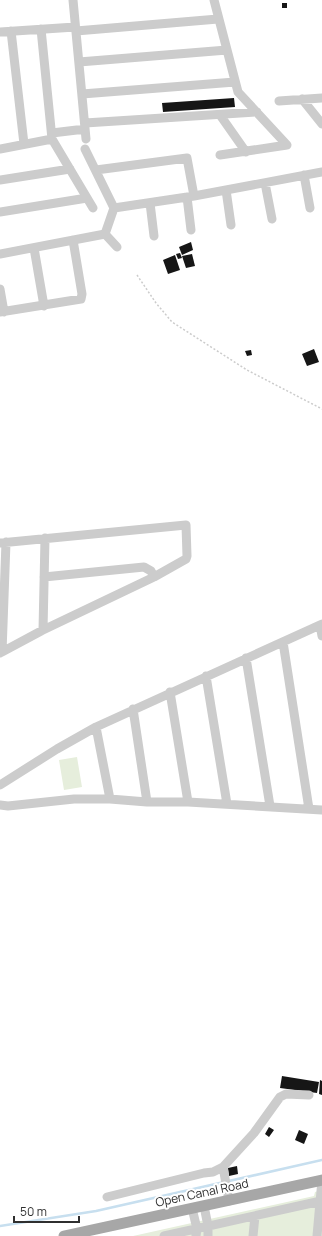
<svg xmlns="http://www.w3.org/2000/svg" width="322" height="1236" viewBox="0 0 322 1236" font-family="Manrope,sans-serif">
<rect width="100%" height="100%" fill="#fff"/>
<path fill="#e6eedc" d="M77,757L82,787L64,790L59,760Z
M322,1190V1236H133L314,1196L315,1192Z"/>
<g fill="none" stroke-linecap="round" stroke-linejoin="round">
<path stroke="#c7dfef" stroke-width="2.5" d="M0,1226L96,1211L322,1160"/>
</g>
<path fill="#161616" d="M282,3H287V8H282Z
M234,98L235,107L163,112L162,103Z
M191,242L193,250L182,255L179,247Z
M180,253L182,258L178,259L176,254Z
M192,254L195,266L186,268L182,256Z
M175,255L180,270L168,274L163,260Z
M314,349L319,362L307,366L302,354Z
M251,350L252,355L247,356L245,351Z
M282,1076L319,1082L317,1093L280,1088Z
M320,1080L322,1081V1095L319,1094Z
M269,1127L274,1130L269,1137L265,1134Z
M299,1130L308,1134L304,1144L295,1140Z
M237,1166L238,1174L229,1176L228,1168Z"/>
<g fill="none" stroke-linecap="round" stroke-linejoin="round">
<path stroke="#ccc" stroke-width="1.5" stroke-dasharray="2 2" stroke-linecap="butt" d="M137,275L156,303L172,322L247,370L322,409"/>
<path stroke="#ccc" stroke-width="9" d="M73,0L86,139
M214,0L238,92L287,145
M41,29L52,139L93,208
M11,31L24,144
M76,31L218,19
M0,32L75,27
M79,62L227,50
M82,94L235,82
M302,99L322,124
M279,101L322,98
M220,115L246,152
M85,123L257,112
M52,133L85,129
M0,149L52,139
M85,149L114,208
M220,155L287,145
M96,170L187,158L194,196
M304,175L310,208
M0,180L70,169
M265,183L272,219
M226,190L231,225
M187,197L191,230
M150,203L154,236
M0,212L87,198
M105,234L117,247
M34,248L44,306
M0,254L105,234L114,208L194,196L322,172
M0,289L4,312
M0,312L81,299L82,294L73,240
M0,543L186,525L187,556L186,559L154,577L43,630L0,653
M44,577L144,567L151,571L154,577
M320,625L322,636
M43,630L45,538
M283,642L309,809
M2,652L6,542
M246,658L270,806
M206,676L227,804
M170,692L188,802
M133,709L147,802
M96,727L110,799
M0,785L57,749L96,727L322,624
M0,805L8,806L74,799H110L147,802H188L322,810
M107,1197L204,1173L213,1172L223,1167
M229,1201L223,1167L254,1133L280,1097L286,1094L309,1095
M204,1206L208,1226V1236
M192,1208L197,1229L196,1236
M164,1236L321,1201
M253,1236L255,1216
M317,1236L322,1180"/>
<path stroke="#a7a7a7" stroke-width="11" d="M64,1236L322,1180"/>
</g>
<g text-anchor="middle" stroke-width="4" stroke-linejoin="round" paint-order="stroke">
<g font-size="12" fill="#2f2f2f" stroke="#fff">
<text transform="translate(202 1193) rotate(-12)" y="4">Open Canal Road</text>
</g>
</g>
<path d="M14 1216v6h65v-6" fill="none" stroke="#2f2f2f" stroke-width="2"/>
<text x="20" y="1216" font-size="12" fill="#2f2f2f" stroke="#ffffff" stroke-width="3" paint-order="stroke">50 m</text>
</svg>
